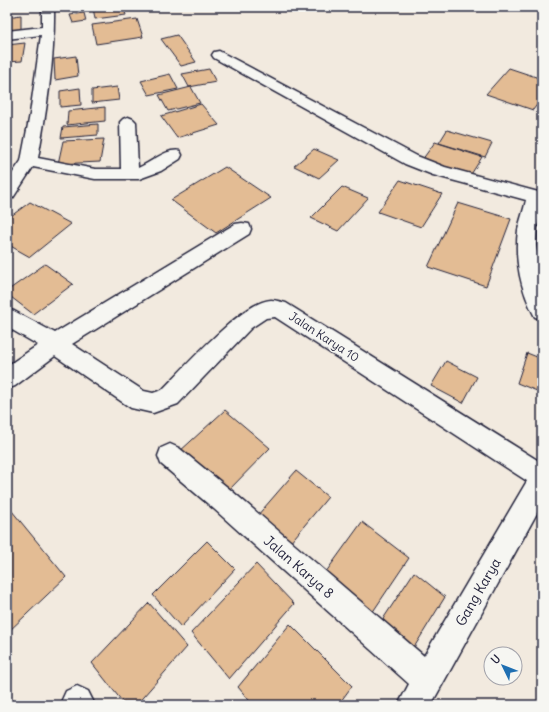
<svg xmlns="http://www.w3.org/2000/svg" width="549" height="712" viewBox="0 0 549 712" font-family="Delius,sans-serif">
<rect width="100%" height="100%" fill="#f2eadf"/>
<filter id="ink" filterUnits="userSpaceOnUse"><feTurbulence type="fractalNoise" baseFrequency=".025" numOctaves="2"/><feDisplacementMap in="SourceGraphic" scale="8" xChannelSelector="R" yChannelSelector="G"/><feConvolveMatrix kernelMatrix="1 2 1 2 8 2 1 2 1" color-interpolation-filters="sRGB"/></filter>
<g filter="url(#ink)">
<path fill="#e3bc94" stroke="#22223b" d="M93,7H123L126,15L95,19Z
M84,13L86,21L73,23L70,15Z
M21,15V31L7,32V17Z
M137,19L143,37L96,44L92,25Z
M177,35L196,62L181,66L161,39Z
M25,43L22,61L7,62V45Z
M76,56L78,76L55,80L54,59Z
M509,68L542,79V98L533,110L486,94Z
M209,69L216,82L189,87L182,74Z
M170,74L178,89L149,95L141,81Z
M117,87L119,100L92,103V90Z
M191,87L200,103L168,111L159,95Z
M80,88L81,105L60,107V91Z
M201,104L219,125L177,138L161,116Z
M105,107V121L67,125L68,111Z
M98,124V135L61,138L63,127Z
M447,130L492,143L485,157L439,143Z
M104,139L100,162L58,164L63,141Z
M435,142L482,157L470,176L422,160Z
M314,149L339,160L319,178L294,166Z
M225,167L271,198L216,233L171,200Z
M400,180L442,194L421,227L378,212Z
M342,187L368,198L338,231L311,218Z
M30,202L71,224L30,257L7,244V219Z
M458,203L511,219L486,286L428,267Z
M45,264L73,284L33,314L7,294V291Z
M527,353L542,359V393L517,383Z
M446,361L477,377L463,403L431,386Z
M225,410L270,448L225,494L179,452Z
M296,471L328,497L290,543L257,516Z
M7,505L66,577L7,633Z
M362,522L409,558L370,616L323,576Z
M207,541L235,569L181,627L153,595Z
M256,564L294,604L229,679L191,633Z
M414,572L445,597L413,649L381,622Z
M149,603L187,647L136,705H125L92,663Z
M290,624L352,686L338,705H253L238,687Z"/>
<g fill="none" stroke-linecap="round" stroke-linejoin="round">
<defs>
<path id="street" d="M42,7H54C55,57 47,108 38,158L95,169H121L120,122L123,119L128,117L133,119L136,122L138,168C151,163 166,148 180,151L182,155L180,159L161,171L139,179H95L33,167L13,198L7,200V181L21,161L30,114L41,35L7,39V31L42,27Z
M219,51L417,156L445,167L542,193V208L537,227L536,245L542,286V319L535,317C521,291 514,260 518,230C520,220 524,210 526,200L433,175L405,164L214,58L212,55L214,52Z
M242,223L249,224L251,229L249,234L72,344L144,391L153,393L162,390C184,368 243,301 271,300C276,300 281,302 286,303L542,463V504L431,705H398L409,684L214,509L161,464L158,456L161,448L170,444L179,448L232,491L424,656L527,481L275,317L266,318L251,328L178,404L153,413L131,408L55,356L15,386L7,389V366L38,345L7,327V309L14,311L55,333L235,224Z
M77,686L88,691L95,705H62L61,702L66,691Z"/>
</defs>
<use href="#street" stroke="#22223b" stroke-width="3"/>
<use href="#street" fill="#f6f6f2" fill-rule="evenodd"/>
</g>
</g>
<g text-anchor="middle" stroke-width="3" stroke-linejoin="round" paint-order="stroke">
<g font-size="12" fill="#22223b" stroke="#f6f6f2">
<text transform="translate(324 337) rotate(33)" y="4">Jalan Karya 10</text>
</g>
<g font-size="14" fill="#22223b" stroke="#f6f6f2">
<text transform="translate(299 567) rotate(41)" y="5">Jalan Karya 8</text>
<text transform="translate(478 592) rotate(-60)" y="5">Gang Karya</text>
</g>
</g>
<rect width="549" height="712" fill="none" stroke="#f6f6f2" stroke-width="24"/>
<rect x="12" y="12" width="525" height="688" fill="none" stroke="#22223b" stroke-width="1.5" filter="url(#ink)"/>
<g transform="translate(503 666) rotate(313)"><circle r="19" fill="#f6f6f2" stroke="#a1a1a9"/>
<path d="M0-3L7 15L0 10L-7 15Z" fill="#1f6fb2"/>
<text y="-6" font-size="11" font-weight="bold" text-anchor="middle" fill="#22223b">U</text>
</g>
</svg>
